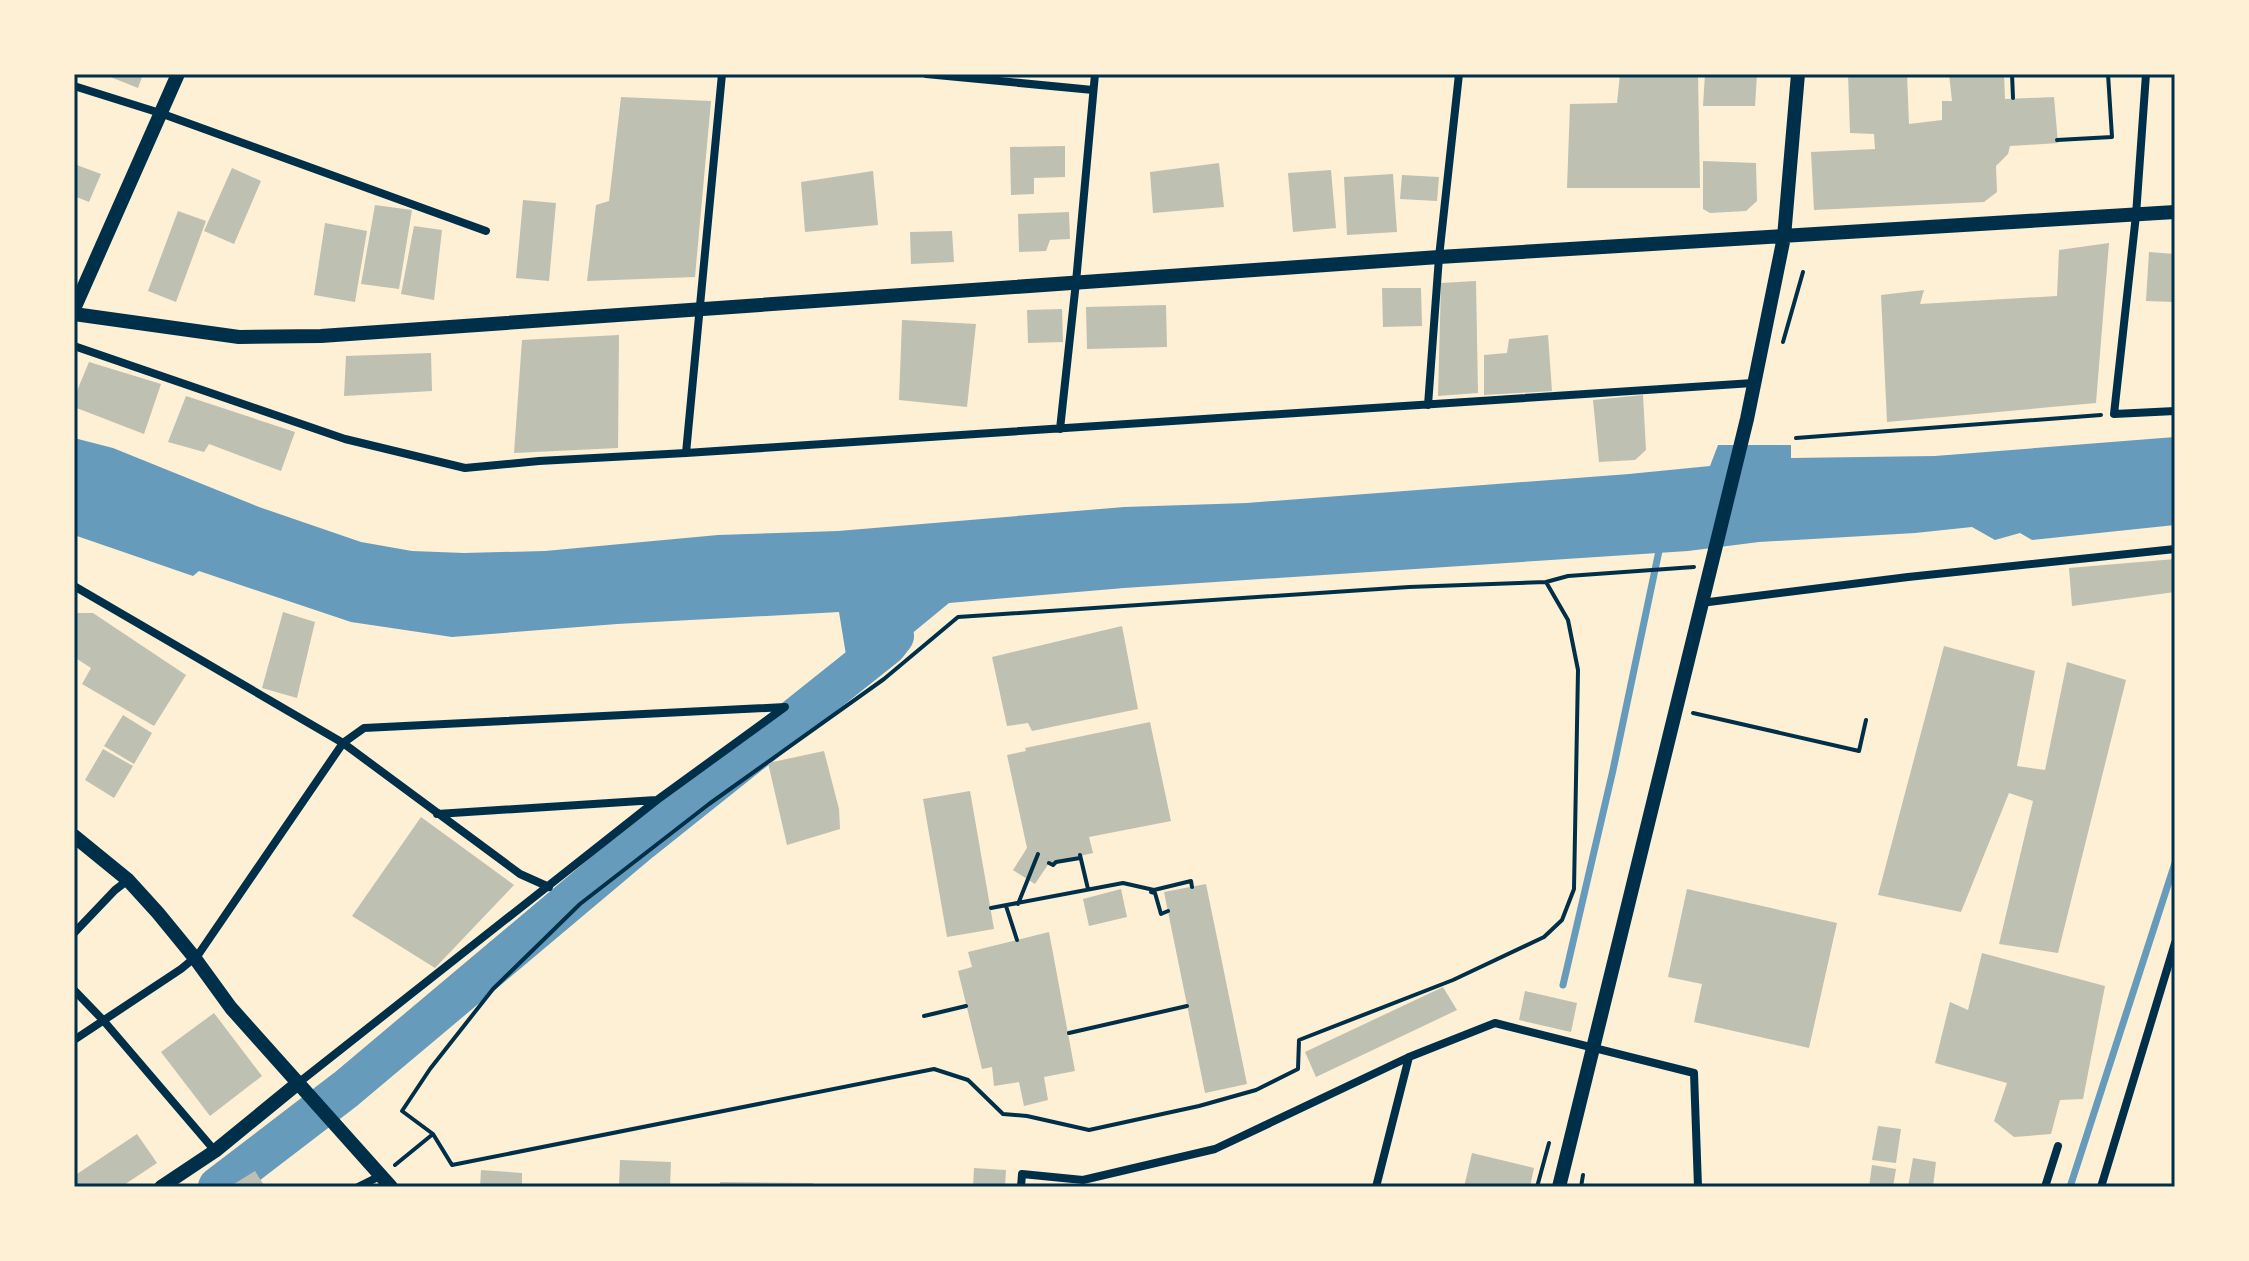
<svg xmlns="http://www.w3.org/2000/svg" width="2249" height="1261" viewBox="0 0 2249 1261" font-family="Montserrat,sans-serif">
<rect width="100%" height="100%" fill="#fdf0d5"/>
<path fill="#669bbc" d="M2175,437V525L2032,540L2020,533L1995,540L1972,527L1915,533L1759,542L1688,551L1124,588L949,603L859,677L848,667L839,612L617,624L452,637L351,622L199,571L193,576L74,535V438L113,448L259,507L361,542L412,551L464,553L545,551L718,535L838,531L1124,507L1247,503L1629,474L1710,466L1718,445H1791V458L1935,456Z"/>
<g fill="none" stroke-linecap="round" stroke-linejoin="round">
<path stroke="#669bbc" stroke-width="7" d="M1563,985L1613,770L1660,546
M2070,1187L2175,863"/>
<path stroke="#669bbc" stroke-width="40" d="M218,1187L346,1089L641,841L887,645L894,636"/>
</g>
<path fill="#bec0b2" d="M103,74H143L138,88Z
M1620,74H1698L1700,188H1567L1570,104L1617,103Z
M1705,74H1757L1755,106H1703Z
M1848,74H1907L1909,124L1942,120V101H1952L1949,74H2004L2005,99L2054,97L2058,143L2010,146L2008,154L1996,166L1997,192L1984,202L1814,210L1811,152L1875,149L1874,134L1850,133Z
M621,97L711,101L695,277L587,281L596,205L609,201Z
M1065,146V177L1034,178V194L1011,195L1010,147Z
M1703,161L1756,163L1757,201L1746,211L1710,213L1703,209Z
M1219,163L1224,207L1153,213L1150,172Z
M74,164L101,174L89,202L74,196Z
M232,168L261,181L234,244L204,231Z
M1331,170L1336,228L1293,232L1288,173Z
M873,171L878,225L805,232L801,182Z
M1393,174L1397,232L1347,235L1344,177Z
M1402,175L1439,177L1437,201L1400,199Z
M523,200L556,203L549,281L516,278Z
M375,205L412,210L399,289L361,284Z
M178,211L206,221L176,302L148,291Z
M1069,212L1070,239L1050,240L1046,251L1019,252L1018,214Z
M325,223L367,231L355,302L314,295Z
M414,226L442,230L434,300L401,294Z
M952,231L954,262L911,264L910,232Z
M2109,243L2096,403L1887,422L1881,295L1924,290L1920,304L2057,296L2059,250Z
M2149,252L2175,254V302L2146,301Z
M1476,281L1478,393L1438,396L1441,283Z
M1382,288H1421L1422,326L1383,327Z
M1166,305L1167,347L1087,349L1086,307Z
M1062,309L1063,342L1028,343L1027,310Z
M902,320L976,324L967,407L899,400Z
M619,335L618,448L514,453L522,340Z
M1548,335L1552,391L1484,395V355L1507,353L1509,339Z
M431,353L432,391L344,396L346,356Z
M89,362L161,384L144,434L74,407V398Z
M1643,395L1646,450L1635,460L1599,462L1593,400Z
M186,396L295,432L281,471L209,444L204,452L168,442Z
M2175,559V592L2072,606L2069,568Z
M283,612L315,622L297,698L262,688Z
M76,613H93L186,675L154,726L82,684L91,668L74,657Z
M1122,626L1138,709L1032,731L1028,723L1007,726L992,657Z
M1944,646L2035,671L2017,766L2045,770L2067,662L2126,680L2058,953L1999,944L2033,801L2009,793L1961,912L1878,895Z
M123,715L152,733L134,764L104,746Z
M1150,722L1171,821L1089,837L1093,853L1049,863L1035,884L1013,870L1027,848L1007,755L1026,751L1025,748Z
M103,749L133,766L114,798L85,780Z
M824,751L839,809L840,829L787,845L768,763Z
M970,791L994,929L947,937L923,799Z
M421,817L514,885L435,968L352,916Z
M1206,884L1247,1084L1205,1093L1164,892Z
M1121,889L1127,917L1089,926L1083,899Z
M1687,889L1837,923L1809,1048L1694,1022L1702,984L1668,977Z
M1049,932L1075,1071L1044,1077L1048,1100L1024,1106L1019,1082L994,1086L992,1067L982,1069L958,971L972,967L968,952Z
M1982,953L2105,986L2083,1099L2060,1100L2051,1134L2014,1137L1994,1121L2007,1083L1935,1063L1950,1002L1968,1010Z
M1443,987L1457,1010L1316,1077L1305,1052Z
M1525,991L1577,1003L1571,1032L1519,1020Z
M214,1013L262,1076L210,1116L161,1052Z
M1878,1126L1901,1129L1896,1163L1872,1160Z
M137,1134L157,1163L121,1187H74V1176Z
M1472,1153L1534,1168L1530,1187H1464Z
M1913,1158L1936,1162L1933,1187H1908Z
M620,1160L671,1162L670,1187H619Z
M1872,1165L1896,1169L1893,1187H1869Z
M974,1168L1006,1170L1005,1187H973Z
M481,1170L522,1173V1187H480Z
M255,1171L265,1187H229Z
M720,1182L813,1183V1187H720Z"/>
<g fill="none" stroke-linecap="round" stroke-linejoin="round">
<path stroke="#003049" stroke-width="4" d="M2012,74L2013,98
M2057,140L2112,137L2108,74
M1783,342L1803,272
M1796,438L2101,415
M1546,582L1568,576L1694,567
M1693,713L1859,751L1866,720
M1080,855L1088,889
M1049,863L1053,865L1056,862L1080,858
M1151,892L1155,893L1161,914L1168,911
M1018,904L1038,854
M1006,906L1017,940
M991,908L1123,883L1154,890L1191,881L1192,887
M924,1016L966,1006
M1069,1033L1187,1006
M395,1165L433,1134L452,1165L934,1069L968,1080L1003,1114L1027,1116L1089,1130L1199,1106L1256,1090L1298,1069L1299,1040L1453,980L1544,937L1562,920L1574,889L1578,670L1568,620L1546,582L1409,587L958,617L884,679L709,804L580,904L493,989L430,1069L402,1111L433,1134
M1537,1187L1549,1143
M1581,1187L1583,1175"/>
<path stroke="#003049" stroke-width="8" d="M926,74L1093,90
M2146,74L2136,215L2114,414L2175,411
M74,86L160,113L486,231
M74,346L345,439L465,468L539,461L686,453L1753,383
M1428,405L1439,257L1459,74
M1060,429L1076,282L1095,74
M686,453L722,74
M74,586L343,743L520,874L549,887
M1701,603L1908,577L2175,549
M437,814L656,800
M74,933L115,890L128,880
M74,990L103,1020L215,1151
M74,1040L181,969L198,955L343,743L364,728L785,707L657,800L297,1084
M358,1187L380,1176
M1021,1187L1022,1174L1083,1180L1215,1149L1409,1057L1495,1023L1694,1073L1698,1187
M1376,1187L1409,1057
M2045,1187L2058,1146
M2101,1187L2175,943"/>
<path stroke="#003049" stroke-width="14" d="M74,309L178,74
M74,314L239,337L321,336L1439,257L2175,212
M74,836L128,880L158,913L194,957L231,1008L391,1187
M161,1187L215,1151L297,1084
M1559,1187L1747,419L1784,237L1798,74"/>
</g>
<rect width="2249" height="1261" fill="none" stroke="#fdf0d5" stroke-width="152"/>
<rect x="76" y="76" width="2097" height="1109" fill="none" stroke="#003049" stroke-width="3"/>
</svg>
